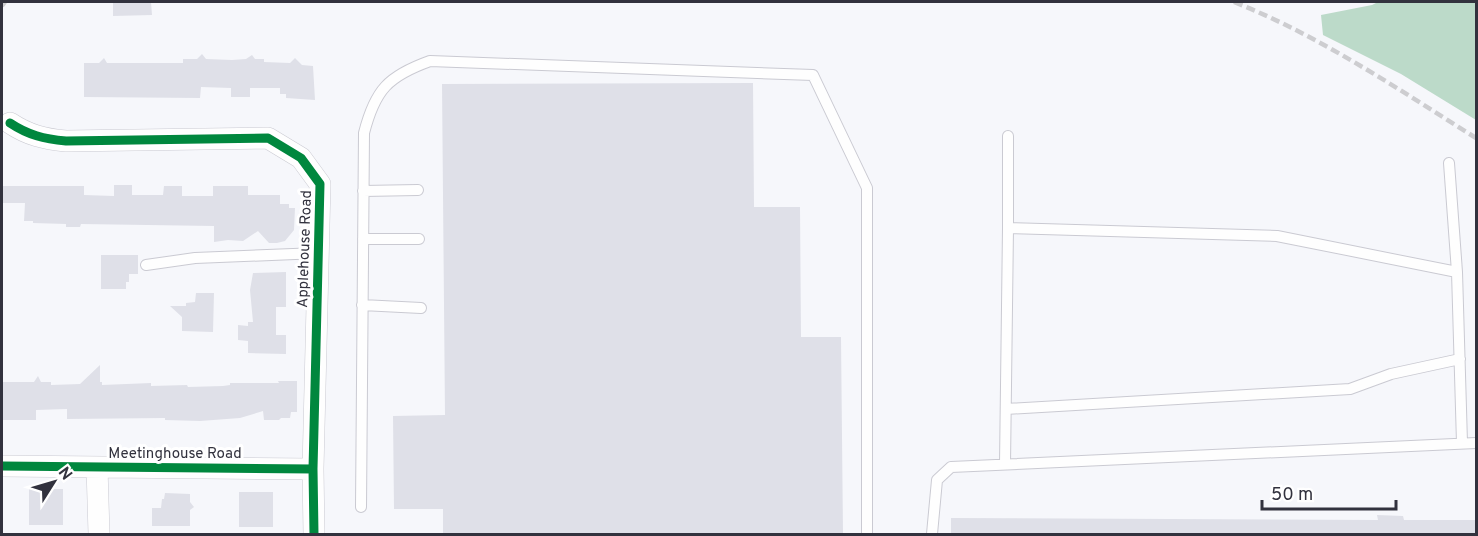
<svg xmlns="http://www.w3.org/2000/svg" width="1478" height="536" viewBox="0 0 1478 536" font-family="Overpass,sans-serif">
<rect width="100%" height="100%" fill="#f6f7fb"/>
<path fill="#bcdac9" d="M1378,2H1476V120L1401,74L1323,35L1321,15L1372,5Z"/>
<path fill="#dfe0e8" d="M113,2H151L152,15L113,16Z
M202,54L206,59L232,60L246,59L252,55L255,59H264V62L290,63L295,58L302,65L313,66L315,100L286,98V94H280V88H250V97H231V88L201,87L200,98L84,97V63H99L104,58L107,63H183V59H197Z
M753,83L754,207H800L801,337H841L843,533L443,534V509H394L393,416L445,415L442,84Z
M114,185H132V195H163L164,186H182V196H213V186H248V195H280V204H289V208H295L294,230L285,241L277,243H269L258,231L243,241L228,240L214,242V226L81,224L80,227H66V224L33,223V221H24L25,203H2V186H84V195L114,196Z
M101,255H138V274H129V282H126V289H101Z
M286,272V307H276V335H286V354L248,353V341L238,340V325L248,326V322H253L250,290L253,273Z
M196,293H214L213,332L182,331V317L170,306H186V303L195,302Z
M100,365V382H102V385L151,383V386L187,385L188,387L223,386L230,385V383H279L278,381H297V412H291L290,418H281L279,420H264L263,411L240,418L200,421L165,420V418L67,419V409L36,410V420H2V382H34L38,376L41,382H51V385L80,384Z
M29,489H63V525H29Z
M239,492H273V527H239Z
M165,493L190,494V502L194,507L190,510V526H152V508H161L162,499H164Z
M1377,515L1403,516L1404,520H1476V534H951V518L1378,520Z"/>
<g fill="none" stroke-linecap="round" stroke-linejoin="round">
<defs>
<path id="lane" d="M1008,136V228L1277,236L1457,272L1462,443
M1449,163L1457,272
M363,191L418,190
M363,239H419
M146,265L195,258L319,253
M362,305L421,308
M1006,409L1350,389L1391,374L1460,359
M1005,464L1008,228
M361,507L364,133C375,90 388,76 430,61L813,75L867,188V534
M932,534L937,480L951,467L1476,443"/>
<path id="street" d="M10,123C28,135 44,139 66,141L268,138L301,158L320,184L313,469L314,534
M2,466L313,469
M97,467L99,534"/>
</defs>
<use href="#lane" stroke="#cacad2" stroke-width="12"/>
<use href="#street" stroke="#cacad2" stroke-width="22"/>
<use href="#lane" stroke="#fefefe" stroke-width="10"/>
<use href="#street" stroke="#fefefe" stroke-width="21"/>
<path stroke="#cdcdd0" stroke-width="4.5" stroke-dasharray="9 4.5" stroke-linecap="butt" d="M1234,2C1320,36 1398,89 1476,138
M2,6L5,2"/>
<defs>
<path id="cycleway" d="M10,123C28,135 44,139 66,141L268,138L301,158L320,184L313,469L314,534
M2,466L313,469"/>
</defs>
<use href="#cycleway" stroke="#fff" stroke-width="13"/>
<use href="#cycleway" stroke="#00873e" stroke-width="9"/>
</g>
<g text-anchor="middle" stroke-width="6" stroke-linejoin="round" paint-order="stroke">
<g font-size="15" fill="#32323e" stroke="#fff">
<text transform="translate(304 249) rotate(-88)" y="5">Applehouse Road</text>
<text x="175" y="458">Meetinghouse Road</text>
</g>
</g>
<rect width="1478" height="536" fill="none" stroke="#32323e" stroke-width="6"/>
<g transform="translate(54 482) rotate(53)" stroke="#ffffff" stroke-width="4.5" paint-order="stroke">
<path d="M0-4.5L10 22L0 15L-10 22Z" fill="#32323e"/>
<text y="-9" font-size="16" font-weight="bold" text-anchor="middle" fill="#32323e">N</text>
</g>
<path d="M1262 500v9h134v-9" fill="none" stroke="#32323e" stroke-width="3"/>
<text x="1271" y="500" font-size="18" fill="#32323e" stroke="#ffffff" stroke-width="4.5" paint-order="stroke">50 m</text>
</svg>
